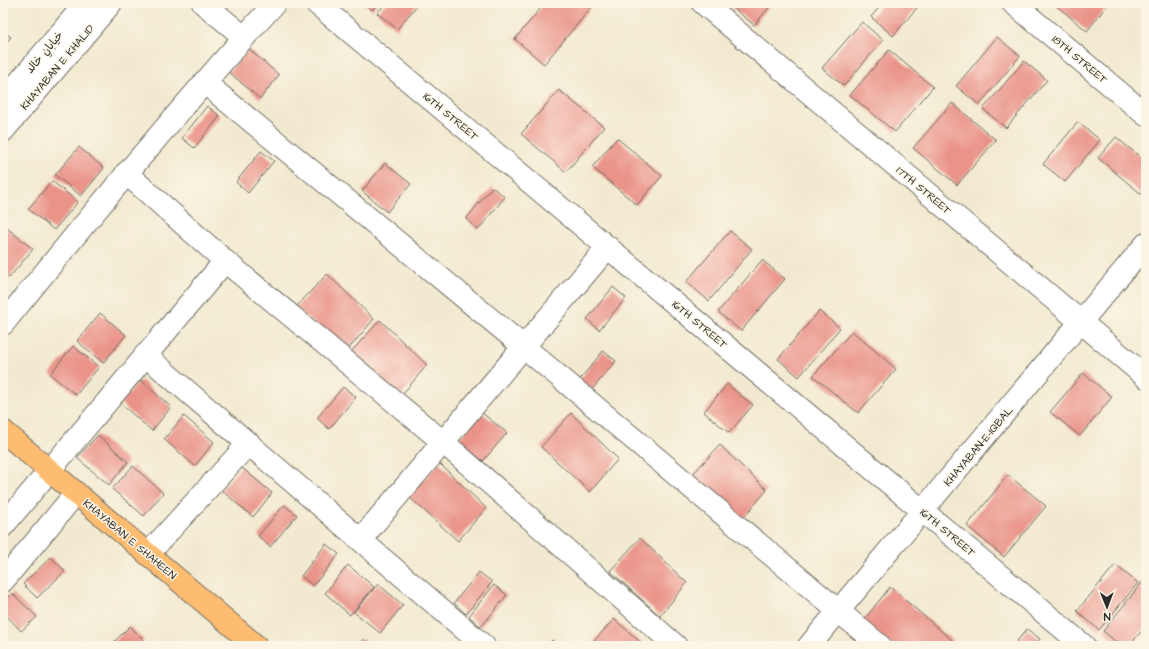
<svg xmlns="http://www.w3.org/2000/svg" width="1149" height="649" viewBox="0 0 1149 649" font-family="'Architects Daughter','Playpen Sans Arabic',sans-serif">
<rect width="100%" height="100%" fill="#fcf5e5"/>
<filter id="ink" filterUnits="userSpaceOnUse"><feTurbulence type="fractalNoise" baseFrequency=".025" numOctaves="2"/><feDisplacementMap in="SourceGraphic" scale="8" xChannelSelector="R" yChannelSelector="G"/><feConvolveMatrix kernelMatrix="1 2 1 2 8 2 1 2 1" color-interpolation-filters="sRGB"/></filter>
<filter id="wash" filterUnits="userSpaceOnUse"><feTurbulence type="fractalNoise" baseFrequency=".012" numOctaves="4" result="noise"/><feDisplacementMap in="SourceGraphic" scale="16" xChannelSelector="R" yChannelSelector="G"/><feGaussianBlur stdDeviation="0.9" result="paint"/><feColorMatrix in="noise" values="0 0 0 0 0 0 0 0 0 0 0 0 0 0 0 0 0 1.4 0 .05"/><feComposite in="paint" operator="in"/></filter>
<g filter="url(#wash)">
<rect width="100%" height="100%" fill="#f2ead0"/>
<g id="blocks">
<path fill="#ea9389" d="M364,3H378L372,10Z
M386,3H419L397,29L377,13Z
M545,3H595L544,64L515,39Z
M736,3H773L754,25L732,7Z
M883,3H921L893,36L871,17Z
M1053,3H1109L1087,31Z
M862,22L883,40L844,86L822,68Z
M3,31L11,37L3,46Z
M997,37L1020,56L979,105L956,86Z
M249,49L279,75L260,99L229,72Z
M889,50L933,87L895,132L850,95Z
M1024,61L1047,80L1006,128L983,109Z
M559,90L604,127L566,172L521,134Z
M952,103L996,140L957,185L913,148Z
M207,106L220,116L194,148L182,138Z
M1078,122L1100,140L1065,182L1043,164Z
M1116,137L1146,162V198L1098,158Z
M617,138L662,176L637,205L592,167Z
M79,147L104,168L81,196L55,175Z
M261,151L274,161L248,193L236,182Z
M385,163L411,184L387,212L362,191Z
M52,181L78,202L54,230L28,209Z
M492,187L505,197L478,230L466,219Z
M7,228L33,249L9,278L3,272V233Z
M730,231L752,249L709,301L686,282Z
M762,260L785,279L741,331L718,312Z
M327,274L374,319L346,352L296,307Z
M613,287L626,298L599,330L587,319Z
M819,311L840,328L799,377L778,359Z
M100,313L126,335L103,363L77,341Z
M380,320L427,365L399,398L350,353Z
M852,331L896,369L858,413L813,376Z
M73,346L99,367L76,395L50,374Z
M603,351L616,361L589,393L577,383Z
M1083,373L1112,397L1080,436L1050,412Z
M141,380L171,407L152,431L120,403Z
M727,384L753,405L729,433L704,412Z
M343,387L356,397L329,429L317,418Z
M481,412L507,433L483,461L458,440Z
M571,413L618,459L590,492L541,447Z
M184,416L214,442L195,466L164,439Z
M98,435L128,462L109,485L77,458Z
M720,445L767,490L739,523L689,478Z
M439,463L486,508L458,541L408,496Z
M133,466L163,493L144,516L112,489Z
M241,467L272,493L253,517L221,490Z
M1008,475L1046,506L1004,557L967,526Z
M284,505L297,515L270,547L258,536Z
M640,538L687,583L660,616L610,571Z
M326,544L339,554L313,586L301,576Z
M51,557L65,571L37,598L23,584Z
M348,565L374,587L350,615L325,593Z
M1115,565L1138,583L1099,630L1077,611Z
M479,572L492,582L466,614L454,603Z
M1144,580L1146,581V626L1129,646H1121L1103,631Z
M378,584L403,605L380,633L354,612Z
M494,585L507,595L481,627L469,616Z
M890,587L959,646H892L863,621Z
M12,593L37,617L21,631L3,612V601Z
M614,619L644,645L643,646H598L593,642Z
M130,626L144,640L138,646H110Z
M1027,629L1040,639L1034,646H1013Z
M363,639L371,646H357Z
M552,640L559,646H547Z"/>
</g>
</g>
<g filter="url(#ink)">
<use href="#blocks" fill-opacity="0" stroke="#716e65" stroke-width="1"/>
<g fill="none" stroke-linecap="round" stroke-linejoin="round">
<defs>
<path id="minor" d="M203,3L244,37
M316,3L1084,646
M703,3L1146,377
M1013,3L1146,115
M204,82L524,347L880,646
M3,101L86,3
M3,131L111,3
M126,173L225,261L443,442L676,646
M3,324C91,215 181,107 275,3
M145,355L484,646
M3,526L225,261
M361,539L608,247
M148,554L249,443
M3,581L76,493
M809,646L1146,244"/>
<path id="major" d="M3,431L256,646"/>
</defs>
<use href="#minor" stroke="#716e65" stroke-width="24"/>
<use href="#major" stroke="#716e65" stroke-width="24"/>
<use href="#minor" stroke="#fff" stroke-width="22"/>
<use href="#major" stroke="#febc70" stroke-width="22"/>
</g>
</g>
<g text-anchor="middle" stroke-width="3" stroke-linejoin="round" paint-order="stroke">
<g font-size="11" fill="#2b2b2b" stroke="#fcf5e5">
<text transform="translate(44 52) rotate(-50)" y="4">خیابانِ خالد</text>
<text transform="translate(1080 59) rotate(40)" y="4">18TH STREET</text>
<text transform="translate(57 67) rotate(-50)" y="4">KHAYABAN E KHALID</text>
<text transform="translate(451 116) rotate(40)" y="4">16TH STREET</text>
<text transform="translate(924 190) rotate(40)" y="4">17TH STREET</text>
<text transform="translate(700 324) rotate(40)" y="4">16TH STREET</text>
<text transform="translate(978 446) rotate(-50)" y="4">KHAYABAN-E-IQBAL</text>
<text transform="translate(948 532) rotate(40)" y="4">16TH STREET</text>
<text transform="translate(130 539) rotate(40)" y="4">KHAYABAN E SHAHEEN</text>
</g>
</g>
<rect width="1149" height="649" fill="none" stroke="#fcf5e5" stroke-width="16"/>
<g transform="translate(1107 607) rotate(179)" stroke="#fcf5e5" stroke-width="3" paint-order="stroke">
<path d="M0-3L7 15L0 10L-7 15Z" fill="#2b2b2b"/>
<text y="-6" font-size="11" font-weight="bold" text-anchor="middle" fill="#2b2b2b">N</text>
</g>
</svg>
